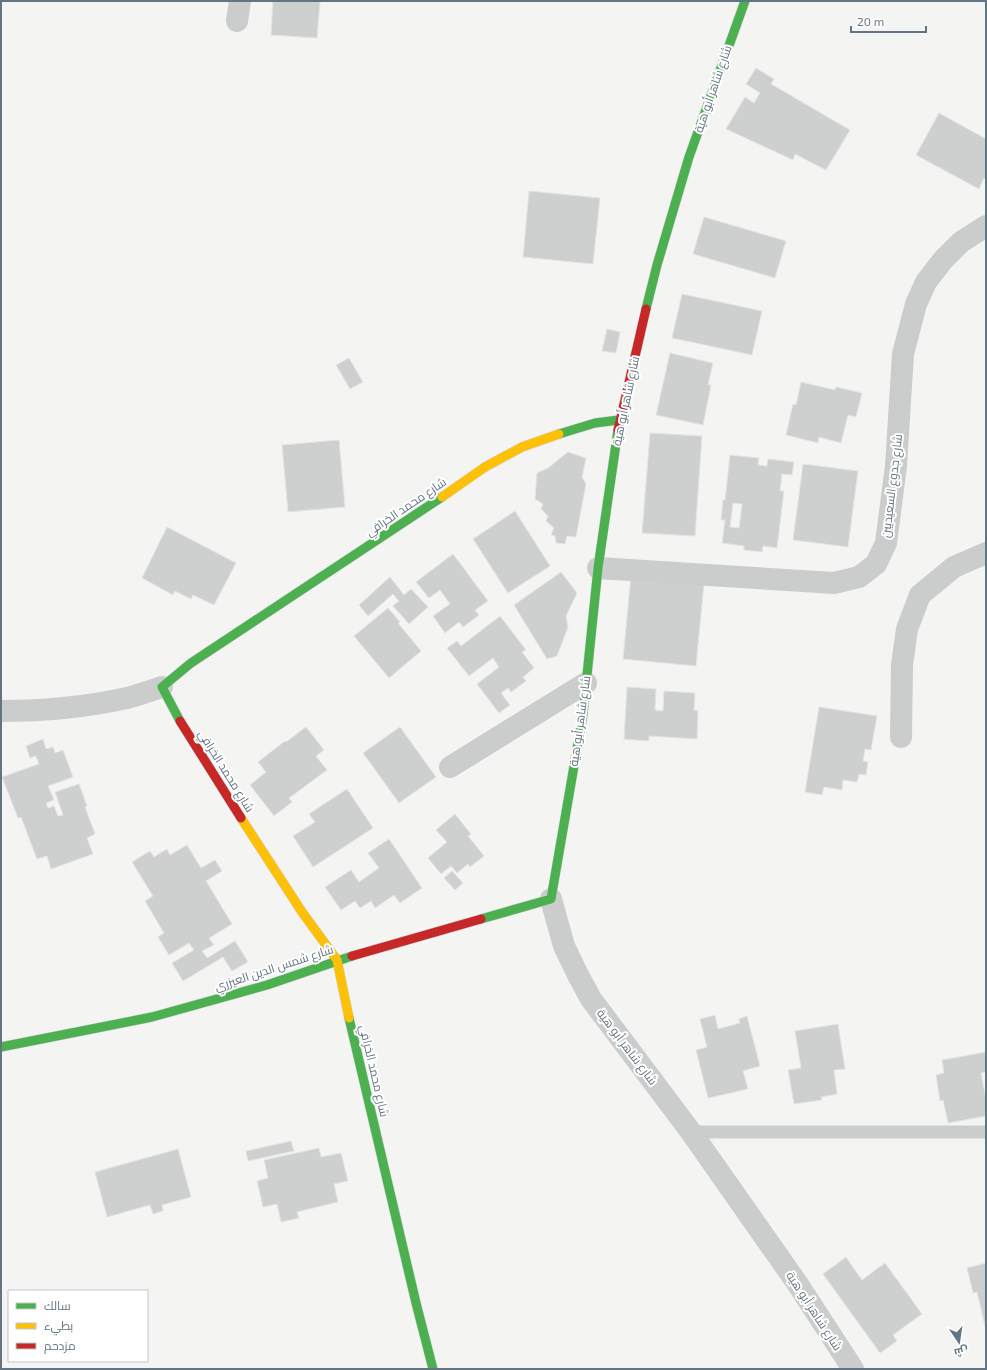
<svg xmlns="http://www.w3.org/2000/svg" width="987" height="1370" viewBox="0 0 987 1370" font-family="'Exo 2',Cairo,sans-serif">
<rect width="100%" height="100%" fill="#f4f4f2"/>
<path fill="#cecfcf" stroke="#e4e4e2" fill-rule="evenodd" d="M273,1H320L317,38L271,35Z
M756,68L774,79L771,84L850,130L826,170L795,154L793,160L726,129L745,97L754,103L760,93L746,84Z
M939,113L986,139V180L984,178L979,189L916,155Z
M529,191L600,198L593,264L523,257Z
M704,217L786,241L775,278L693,254Z
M682,294L762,311L752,355L672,338Z
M607,329L620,332L616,353L602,351Z
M670,353L713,363L708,385H711L703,425L656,415Z
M349,358L363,382L350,389L336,365Z
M801,382L835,390L836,387L862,393L856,417L848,415L841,443L819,437L818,443L786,435L793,404L796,405Z
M650,433L702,436L695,536L642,533Z
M339,440L345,507L288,512L282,445Z
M568,452L586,458L582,477L586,484L576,537L567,536L565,544L556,543L555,536L551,535L554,528L546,521L548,516L541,509L543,504L535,499L537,473L548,468Z
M730,455L759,458L758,465L767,466L768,459L794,462L792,475L782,474L780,491H784L777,548L763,546L762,552L744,550V546L722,543L725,520H721L723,500H725ZM733,503L742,504L739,528L730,527Z
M803,464L858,471L848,547L793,540Z
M515,511L550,566L508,593L473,539Z
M167,527L236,563L214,605L193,595L191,599L175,591L173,595L142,578Z
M453,554L488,601L475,610L479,615L463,627L459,622L445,633L433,616L450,604L440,590L429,598L416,582Z
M561,572L577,593L566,616L568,627L557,656L547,659L514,605Z
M631,576L704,583L696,666L623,659Z
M390,577L404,595L411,589L428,607L409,624L393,606L399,601L393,594L368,616L359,605Z
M388,608L400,622L398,623L421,651L389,678L354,636Z
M500,616L526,650L522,652L534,668L523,677L526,681L511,692L508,688L501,693L510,705L499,713L477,684L499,667L493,658L469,676L447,648L457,641L461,646Z
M627,687L656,689L655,710L663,711L664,691L695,693L694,710L698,711L697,739L649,736V741L624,739Z
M819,707L877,716L871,750L865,749L863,761L868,762L866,775L859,774L857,782L843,780L842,790L824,787L822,795L805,792Z
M306,727L324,750L316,756L327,770L289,798L292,802L274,816L250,785L266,772L258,762L285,741L286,742Z
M400,727L436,777L399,803L363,753Z
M43,739L46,749L53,747L55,753L63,750L73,777L48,786L54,800L46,803L48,808L54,806L58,816L63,815L55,792L79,784L87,806L85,807L95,834L87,838L93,854L51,869L47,856L37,859L21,817L18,818L2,777L39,764L36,756L30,758L26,746Z
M347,789L373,828L313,867L293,836L315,822L309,814Z
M455,814L471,834L468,836L484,856L470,867L468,864L457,873L451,866L441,874L428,858L447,842L436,830Z
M389,839L422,888L400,903L394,895L375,908L371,901L360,908L355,901L341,910L325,887L351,870L359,882L379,868L368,853Z
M187,845L201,868L215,860L222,871L206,881L232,924L209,938L214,945L202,951L207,958L235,941L248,962L232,971L223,957L183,981L172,963L194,950L189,943L169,955L158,937L164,933L145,901L153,896L132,862L150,851L154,857L167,849L170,855Z
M452,871L463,883L455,890L444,878Z
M715,1015L718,1029L740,1023L739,1019L747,1016L760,1066L743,1071L748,1089L708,1098L696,1050L707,1047L700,1019Z
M838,1024L845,1069L834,1070L837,1094L821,1097L822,1100L794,1104L788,1070L801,1068L795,1031Z
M986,1052V1072L981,1073L986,1099V1116L948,1123L943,1100L940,1101L936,1075L944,1073L942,1060Z
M291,1141L294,1151L248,1161L246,1151Z
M319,1148L321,1157L341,1153L348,1181L334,1184L338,1202L297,1212L299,1218L281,1222L277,1204L263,1207L257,1181L268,1178L264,1160Z
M178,1149L191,1197L162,1205L163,1211L153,1214L150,1205L107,1217L95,1172Z
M846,1257L862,1280L885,1263L922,1314L893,1335L897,1341L880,1353L823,1274Z
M986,1263V1330L977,1292L973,1293L967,1268Z"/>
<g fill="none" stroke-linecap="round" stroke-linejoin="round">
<defs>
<path id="fast" d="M646,309L657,265L689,157L745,1
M559,434L595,423L619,420
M180,721L162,687L191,663L442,497
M481,919L551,899L583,714L598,568L618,430
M349,1018L416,1303L433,1369
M1,1047L152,1017L267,985L352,956"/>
<path id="slow" d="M442,497L485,467L522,447L559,434
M241,818L302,912L337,960L349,1018"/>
<path id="jam" d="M618,430L646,309
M180,721L241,818
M352,956L481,919"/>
</defs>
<use href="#fast" stroke="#d0d2d2" stroke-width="10"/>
<use href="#slow" stroke="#d0d2d2" stroke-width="10"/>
<use href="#jam" stroke="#d0d2d2" stroke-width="10"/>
<path stroke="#cbcdcd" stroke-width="13" d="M691,1132H986"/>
<path stroke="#cbcdcd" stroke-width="22" d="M237,21L240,1
M598,568L834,583L859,577L876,564L886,543L896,466L903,354L916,304L926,282L943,260L961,242L986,226
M1,711C42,711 86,707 127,698C139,695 150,691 162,687
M901,737L902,665L907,629L920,595L954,567L986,553
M450,767L586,683
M551,899L564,946L578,975L591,999L691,1132L797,1283L853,1369"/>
<use href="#fast" stroke="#4caf50" stroke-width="9"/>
<use href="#slow" stroke="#ffc107" stroke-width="9"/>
<use href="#jam" stroke="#c62828" stroke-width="9"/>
</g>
<g text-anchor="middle" stroke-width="4" stroke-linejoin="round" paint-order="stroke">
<g font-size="12" fill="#637483" stroke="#fff">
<text transform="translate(713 89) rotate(-71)" y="4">شارع شاهر أبو هية</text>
<text transform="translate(626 401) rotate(-78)" y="4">شارع شاهر أبو هية</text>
<text transform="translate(892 486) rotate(-83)" y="4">شارع جدوع السعيديين</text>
<text transform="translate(406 507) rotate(-34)" y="4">شارع محمد الخرافي</text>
<text transform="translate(580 721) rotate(-82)" y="4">شارع شاهر أبو هية</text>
<text transform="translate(226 771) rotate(58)" y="4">شارع محمد الخرافي</text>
<text transform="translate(274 968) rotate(-18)" y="4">شارع شمس الدين العيزري</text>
<text transform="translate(627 1047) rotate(53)" y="4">شارع شاهر أبو هية</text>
<text transform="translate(374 1071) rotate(77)" y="4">شارع محمد الخرافي</text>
<text transform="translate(814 1311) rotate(57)" y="4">شارع شاهر أبو هية</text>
</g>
</g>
<rect width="987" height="1370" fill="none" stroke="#637483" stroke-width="4"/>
<rect x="8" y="1290" width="140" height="72" fill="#ffffff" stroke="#c1c7cd"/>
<rect x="16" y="1303" width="20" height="6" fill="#4caf50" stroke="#c1c7cd"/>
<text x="44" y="1310" font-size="12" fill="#637483">سالك</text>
<rect x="16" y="1323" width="20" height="6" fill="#ffc107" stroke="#c1c7cd"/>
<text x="44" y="1330" font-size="12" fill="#637483">بطيء</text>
<rect x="16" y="1343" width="20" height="6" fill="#c62828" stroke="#c1c7cd"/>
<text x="44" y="1350" font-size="12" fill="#637483">مزدحم</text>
<g transform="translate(959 1342) rotate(167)" stroke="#ffffff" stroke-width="3" paint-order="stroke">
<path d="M0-3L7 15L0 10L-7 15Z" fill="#637483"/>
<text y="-6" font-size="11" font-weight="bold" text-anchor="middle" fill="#637483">ش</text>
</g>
<path d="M851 26v6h75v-6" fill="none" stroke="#637483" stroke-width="2"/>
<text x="857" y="26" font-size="12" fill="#637483" stroke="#ffffff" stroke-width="3" paint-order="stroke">20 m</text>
</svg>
